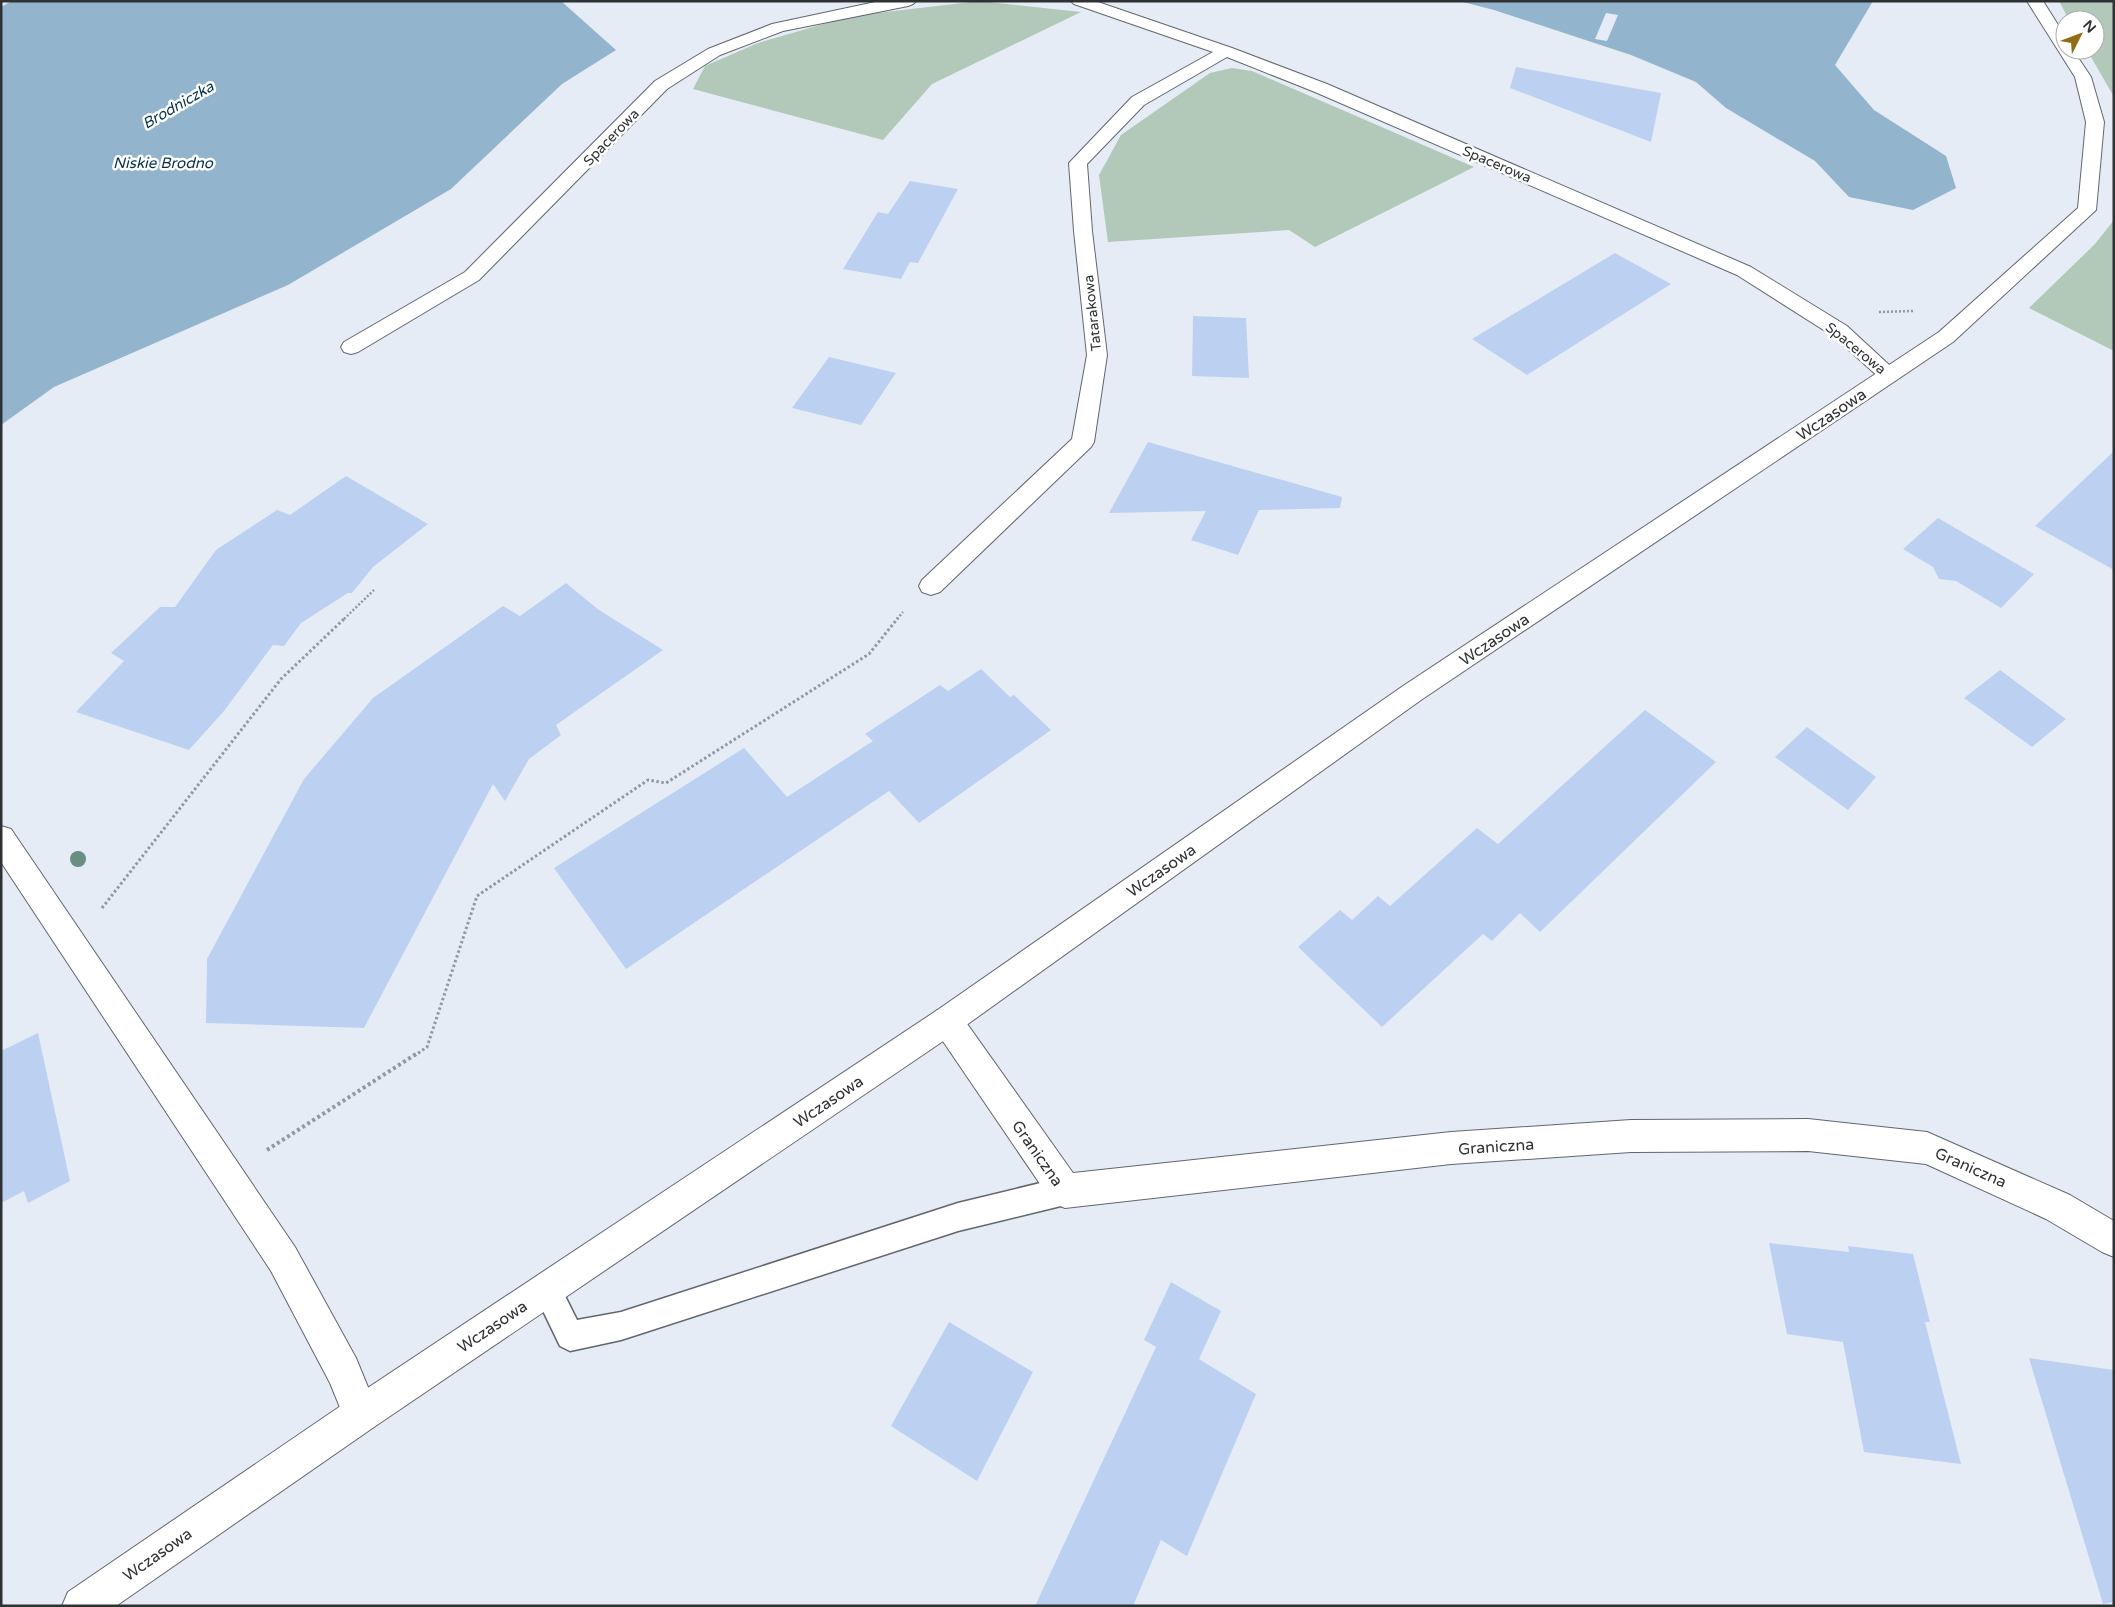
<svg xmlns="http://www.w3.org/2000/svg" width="2115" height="1607" viewBox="0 0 2115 1607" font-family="'Varela Round',sans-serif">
<rect width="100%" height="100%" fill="#e6ecf5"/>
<path fill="#b2c8b9" d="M980,1L1081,12L932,84L883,140L693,89L705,66L758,43L851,16Z
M2059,1H2114V97L2087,50H2095V20H2069Z
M1232,68L1252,71L1474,167L1315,247L1289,230L1108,242L1099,175L1121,135L1210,73Z
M2114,220V351L2029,308L2095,244Z"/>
<path fill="#92b4cc" d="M12,1H561L616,50L562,84L451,189L288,285L54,387L1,425V7Z
M1459,1H1873L1835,65L1874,110L1946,156L1956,188L1913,210L1849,197L1815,161L1726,108L1696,82L1631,55L1494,10Z"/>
<path fill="#e6ecf5" d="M1606,13L1618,15L1607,41L1595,39Z"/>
<path fill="#bcd1f1" d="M1516,67L1661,93L1651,142L1510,88Z
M910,181L958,189L918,263L910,262L901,279L843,269L878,212L888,214Z
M1615,253L1671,284L1527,375L1472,339Z
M1193,316L1246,318L1249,378L1192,376Z
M829,357L896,373L861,425L792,408Z
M1148,442L1342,497L1340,508L1259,510L1238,555L1191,540L1206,511L1109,513Z
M2114,451V570L2035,526Z
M346,476L428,524L373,567L352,593H348L301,623L284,646L273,645L224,711L189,750L76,712L124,661L111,653L160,607H175L216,550L277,510L290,515Z
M1938,518L2034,574L2001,608L1956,581L1939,579L1933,567L1903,549Z
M566,583L599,610L663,650L556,725L561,735L529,759L505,801L493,784L364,1028L206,1023L207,959L304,779L373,698L503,606L520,616Z
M981,669L1010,697L1014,695L1051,730L919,823L889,791L626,969L554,868L744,748L787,797L873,741L865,734L940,685L948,691Z
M2000,670L2066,719L2032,747L1964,698Z
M1645,710L1716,762L1540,932L1520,913L1492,941L1483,934L1382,1027L1298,947L1340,910L1352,920L1378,896L1390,906L1477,828L1498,844Z
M1807,727L1876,777L1848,810L1775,757Z
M38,1033L70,1181L28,1203L24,1191L1,1203V1051Z
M1769,1243L1849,1252L1848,1246L1913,1254L1930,1322H1925L1961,1464L1864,1452L1843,1342L1787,1334Z
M1171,1282L1221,1311L1199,1359L1256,1394L1187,1556L1161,1540L1133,1606H1035L1156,1347L1144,1340Z
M949,1322L1033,1372L977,1481L891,1426Z
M2029,1358L2114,1370V1602L2103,1604Z"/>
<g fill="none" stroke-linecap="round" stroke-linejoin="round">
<defs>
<path id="service" d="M1065,1177L1075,1181L1079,1191L1075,1201L1065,1205L958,1231L621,1340L570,1351L560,1346L533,1290L537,1280L547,1276L557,1280L577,1320L621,1312L958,1203Z"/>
<path id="minor" d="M880,1H916L913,4L908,6L783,31L720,55L667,89L479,280L358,352L351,354L344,352L341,347L344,342L465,272L655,81L708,49L772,24Z
M1071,1H1095L1232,48L1327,84L1751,267L1847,326L1900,375L1896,380L1889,382L1882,380L1833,336L1737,275L1315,92L1227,57L1144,105L1087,164L1092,231L1107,355L1094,442L1091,447L940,592L931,595L922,592L919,586L922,580L1072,439L1087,355L1074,231L1069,163L1132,97L1213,52L1074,4Z
M1,826L11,829L295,1247L356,1358L379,1414L374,1427L361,1432L348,1427L330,1383L271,1271L1,862Z
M947,1006L958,1011L1073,1173L1451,1132L1631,1120L1808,1119L1927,1132L2070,1195L2114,1221V1257L2102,1252L2046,1219L1926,1164L1808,1151L1631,1152L1451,1164L1065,1208L1053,1203L936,1031L932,1021L936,1011Z"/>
<path id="tertiary" d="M2027,1H2043L2065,36V50H2073L2091,77L2104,122L2096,210L1953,342L1421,700L958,1031L374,1427L116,1606H62L68,1592L348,1401L936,1011L1403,686L1939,332L2078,208L2086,122L2075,77Z"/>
</defs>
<use href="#service" stroke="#61666e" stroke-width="3"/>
<use href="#minor" stroke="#61666e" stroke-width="2"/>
<use href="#tertiary" stroke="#61666e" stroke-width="2"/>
<path stroke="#93979e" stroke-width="2.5" stroke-dasharray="2 2" stroke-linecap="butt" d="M1879,312L1913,311
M344,619L374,590
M897,619L903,612"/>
<path stroke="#93979e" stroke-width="3" stroke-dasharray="2.5 2.5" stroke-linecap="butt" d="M102,908L281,679L345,618
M414,1056L427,1047L477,896L648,780L666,783L869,654L898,618"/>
<path stroke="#93979e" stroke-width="4" stroke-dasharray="3 3" stroke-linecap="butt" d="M267,1150L416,1054"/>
<use href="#service" fill="#fff" fill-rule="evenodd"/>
<use href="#minor" fill="#fff" fill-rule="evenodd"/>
<use href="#tertiary" fill="#fff" fill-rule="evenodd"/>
</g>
<circle fill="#698e82" cx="78" cy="859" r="8"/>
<g text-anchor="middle" stroke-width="5" stroke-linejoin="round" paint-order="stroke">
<g font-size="14" fill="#2f3235" stroke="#fff">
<text transform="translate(611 137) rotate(-46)" y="5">Spacerowa</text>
<text transform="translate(1497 164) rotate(23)" y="5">Spacerowa</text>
<text transform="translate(1092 313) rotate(-96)" y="5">Tatarakowa</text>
<text transform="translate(1856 348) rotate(39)" y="5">Spacerowa</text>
</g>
<g font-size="15" font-style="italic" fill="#04314b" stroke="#fff">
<text transform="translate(178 105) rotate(-30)" y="5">Brodniczka</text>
<text x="163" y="168">Niskie Brodno</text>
</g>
<g font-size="16" fill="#2f3235" stroke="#fff">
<text transform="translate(1831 414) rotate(-34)" y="6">Wczasowa</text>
<text transform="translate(1494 639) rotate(-34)" y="6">Wczasowa</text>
<text transform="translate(1161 870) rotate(-35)" y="6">Wczasowa</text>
<text transform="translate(828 1101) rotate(-34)" y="6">Wczasowa</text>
<text transform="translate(1496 1146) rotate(-4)" y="6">Graniczna</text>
<text transform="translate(1038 1153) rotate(55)" y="6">Graniczna</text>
<text transform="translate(1971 1167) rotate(24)" y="6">Graniczna</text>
<text transform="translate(492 1326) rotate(-34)" y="6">Wczasowa</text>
<text transform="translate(157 1554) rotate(-35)" y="6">Wczasowa</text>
</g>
</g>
<rect width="2115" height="1607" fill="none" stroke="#2f3235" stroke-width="5"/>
<g transform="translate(2080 35) rotate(48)"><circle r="24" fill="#ffffff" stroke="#acadae"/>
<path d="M0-4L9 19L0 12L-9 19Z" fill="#916c12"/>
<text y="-8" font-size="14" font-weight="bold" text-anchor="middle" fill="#2f3235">N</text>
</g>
</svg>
